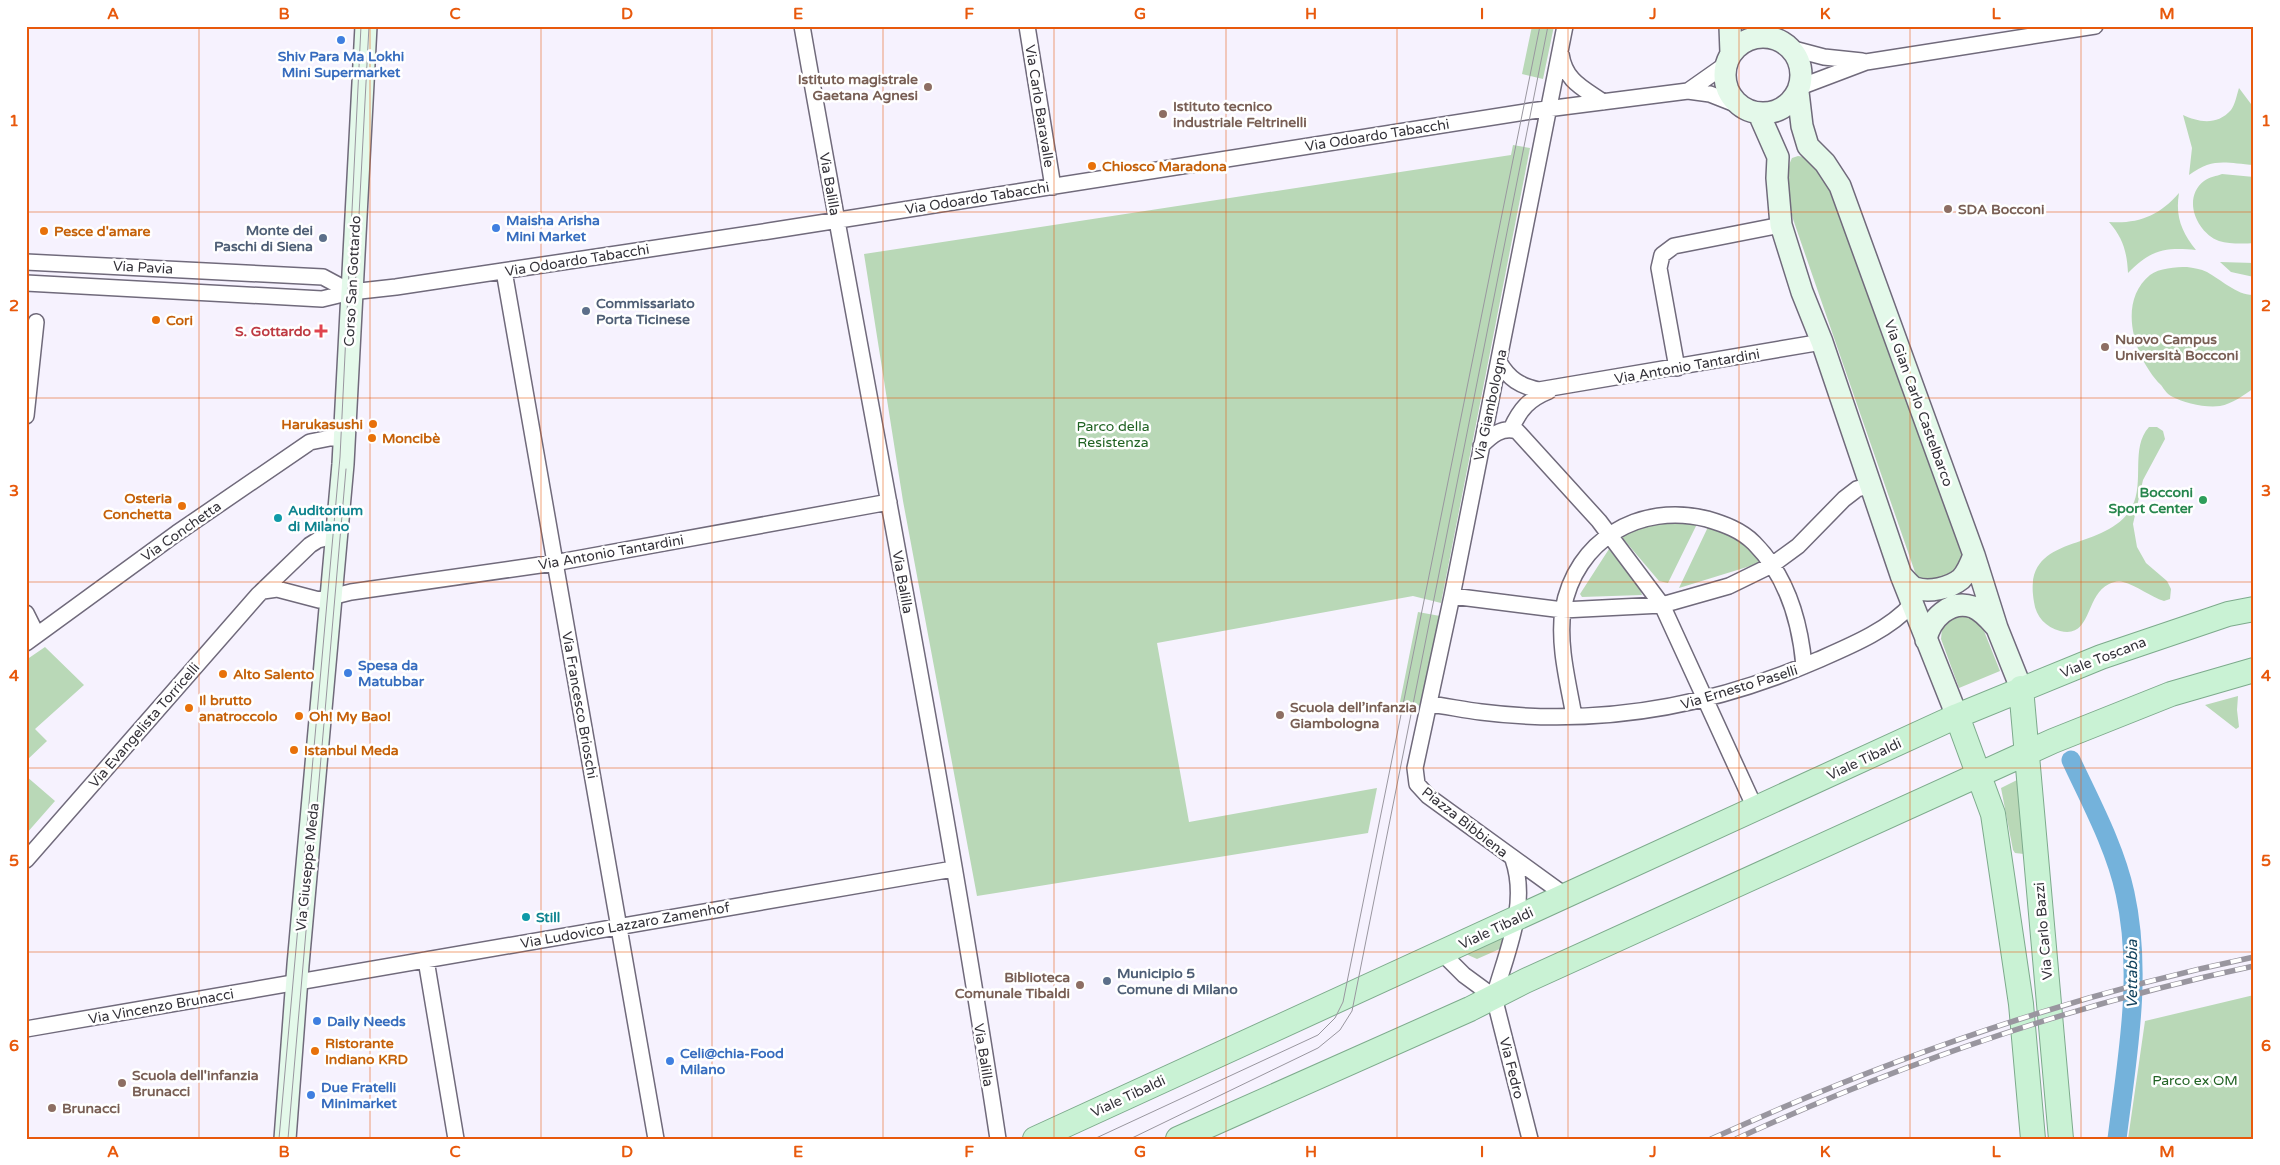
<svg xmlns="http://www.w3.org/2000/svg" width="2280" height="1165" viewBox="0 0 2280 1165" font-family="'Varela Round',sans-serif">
<rect width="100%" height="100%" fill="#f6f2fe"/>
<path fill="#b9d8b7" d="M1532,26H1554L1543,79L1522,74Z
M2239,88L2254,108V165C2226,163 2213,157 2189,175L2192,148L2183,115C2198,122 2217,126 2231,110C2235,105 2237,94 2239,88Z
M1513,145L1530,148L1441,603L1413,596L1157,643L1189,822L1377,788L1368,833L977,896L903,501L864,254L1511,155Z
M1798,156L1805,157L1828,185L1839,207L1963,559L1958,572L1930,583L1917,578L1794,222C1789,207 1784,172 1792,158Z
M2222,174L2254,177V243C2243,244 2229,244 2219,241C2196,232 2182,198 2204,181C2209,177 2217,176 2222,174Z
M2179,193C2175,217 2182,232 2196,250C2165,247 2150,250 2128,273C2127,252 2123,238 2109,222C2138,224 2159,216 2179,193Z
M2220,262L2254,263V277L2231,272Z
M2187,267C2193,268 2201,269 2207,272C2220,279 2238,296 2254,295V388C2244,395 2232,404 2220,406C2205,408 2184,403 2171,396C2167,394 2164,389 2161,385C2135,359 2116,303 2150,275C2159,268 2176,267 2187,267Z
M2149,427H2157L2163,431L2165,439L2143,480L2133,524L2137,547L2146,563L2167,581L2171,589L2170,599L2164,601C2151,597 2136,585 2123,582C2119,580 2113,582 2109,584C2085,595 2092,639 2060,631C2046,627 2036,617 2034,602C2021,530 2105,555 2132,507C2145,482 2130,448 2149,427Z
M1677,522L1697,524L1668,583L1659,581L1620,535L1640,525Z
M1708,527C1736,535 1743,539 1760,563L1679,588Z
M1609,549L1640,588L1642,595L1582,597L1580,594Z
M1418,612L1440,616L1421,706L1400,702Z
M1966,615L1982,626L2000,671L1959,688L1941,639L1942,628L1948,619Z
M45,647L84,685L35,729L47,741L26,761V660Z
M2238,696L2237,710L2239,727L2236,729L2205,705Z
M26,776L55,801L26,834Z
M2019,779L2024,854L2015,853L2013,850L2001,788Z
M1503,936L1505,939L1502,948L1477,959L1468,955L1469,952Z
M2254,995V1139H2128L2145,1021Z"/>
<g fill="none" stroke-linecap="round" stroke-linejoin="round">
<path stroke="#74b2db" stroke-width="19" d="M2071,760C2091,803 2115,847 2125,893C2143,975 2127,1058 2117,1139"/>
<defs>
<path id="street" d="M802,26C867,397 942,766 998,1139
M1027,26L1053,187
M1565,26L1452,596L1415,768L1417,784L1428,796L1566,896
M1790,48L1824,57L1862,61
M1561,54C1565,81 1583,88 1603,102
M1800,87L1866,62L2095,26
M1688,91L1725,65
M26,262L323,277L351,292
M504,271L656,1139
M26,283L322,299L351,292L396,287L769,231L1531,111L1688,91L1710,94L1738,105
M1499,362C1509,379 1520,386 1539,390L1822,342
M1677,368L1659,268L1662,255L1674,246L1781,225
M26,416L36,322
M1511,429C1520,409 1529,399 1549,391
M1481,446C1491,436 1502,426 1517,431L1599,521L1662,605L1756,810
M263,591L277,589L319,600L351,592L554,563L889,502
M1452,596L1563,610L1662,605L1729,586L1772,565L1798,546L1844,499L1857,489L1871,485
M26,613L37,635
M26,643L177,533L310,442L330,438H344
M1429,704C1446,706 1464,710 1481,712C1599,727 1710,707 1818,660C1850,646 1889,630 1912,604
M1574,716C1568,682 1558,645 1563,610C1575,540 1640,502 1707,519C1724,524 1741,530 1754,543C1787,576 1800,621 1804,666
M26,860L258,595L310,545L318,540L337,535
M1442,953L1464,975L1494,997
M426,960L456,1139
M1494,997L1530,1139
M1494,997C1506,953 1529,905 1513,859
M26,1029L953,869"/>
<path id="secondary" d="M1730,26L1731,53
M1725 75a38 38 0 1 1 76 0a38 38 0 1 1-76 0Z
M1798,92L1802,126L1808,146L1825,163L1840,186L1974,555L1997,628L2021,688
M1759,114L1778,157L1777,178L1781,225L1802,292L1822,342L1901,575L1957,716
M1901,575C1905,579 1910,586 1915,588C1929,593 1950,588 1961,579C1967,573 1971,563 1974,555
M1926,640C1930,619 1950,599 1973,607C1983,611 1990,620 1997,628
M285,1139L298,965L343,464L366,26"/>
<path id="primary" d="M2021,688L2061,1139
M1957,716L1993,814L2021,1004L2033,1139
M1035,1139L1957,716L2101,657L2228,614L2254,609
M1178,1139L1470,1009L1525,981L2053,741L2171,694L2254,670"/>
</defs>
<use href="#street" stroke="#706a7b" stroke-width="18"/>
<use href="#secondary" stroke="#706a7b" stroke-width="24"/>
<use href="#primary" stroke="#7daa8c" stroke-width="26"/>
<use href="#street" stroke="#fff" stroke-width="15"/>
<use href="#secondary" stroke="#e4f9ea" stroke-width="21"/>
<use href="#primary" stroke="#c9f2d4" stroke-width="24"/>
<path stroke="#99969f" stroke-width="1" d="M355,291L369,26
M279,1139L340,457L361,26
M288,1139L346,469
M1094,1139L1318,1035L1335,1018L1343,1002L1540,26
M1130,1139L1318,1048L1340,1030L1352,1011L1548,26"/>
<defs>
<path id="rail" d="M1711,1139C1885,1060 2066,996 2254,957
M1736,1139C1902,1063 2075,1004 2254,966"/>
</defs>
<use href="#rail" stroke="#99969f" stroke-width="5.5"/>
<use href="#rail" stroke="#fff" stroke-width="4" stroke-dasharray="11" stroke-linecap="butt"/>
</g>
<path fill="none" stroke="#e8590c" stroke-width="1" stroke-opacity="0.55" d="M199,26V1139M370,26V1139M541,26V1139M712,26V1139M883,26V1139M1054,26V1139M1226,26V1139M1397,26V1139M1568,26V1139M1739,26V1139M1910,26V1139M2081,26V1139M26,212H2254M26,398H2254M26,582H2254M26,768H2254M26,952H2254"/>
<g fill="#3f7fe0" stroke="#fff" stroke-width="2">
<circle cx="341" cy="40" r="5"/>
<circle cx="496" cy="228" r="5"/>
<circle cx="348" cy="673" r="5"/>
<circle cx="317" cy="1021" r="5"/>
<circle cx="670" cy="1061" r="5"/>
<circle cx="311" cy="1095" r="5"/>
</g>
<g fill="#8d6e63" stroke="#fff" stroke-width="2">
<circle cx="928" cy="87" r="5"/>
<circle cx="1163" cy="114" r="5"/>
<circle cx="1948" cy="209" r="5"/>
<circle cx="2105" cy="347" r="5"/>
<circle cx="1280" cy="715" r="5"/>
<circle cx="1080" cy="985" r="5"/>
<circle cx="122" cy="1083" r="5"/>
<circle cx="52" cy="1108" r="5"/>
</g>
<g fill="#e8710a" stroke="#fff" stroke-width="2">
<circle cx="1092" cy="166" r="5"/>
<circle cx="44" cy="231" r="5"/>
<circle cx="156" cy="320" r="5"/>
<circle cx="373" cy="424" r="5"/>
<circle cx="372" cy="438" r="5"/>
<circle cx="182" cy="506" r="5"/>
<circle cx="223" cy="674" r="5"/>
<circle cx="189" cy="708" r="5"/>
<circle cx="299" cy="716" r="5"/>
<circle cx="294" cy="750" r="5"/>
<circle cx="315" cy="1051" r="5"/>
</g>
<g fill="#5c6f8a" stroke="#fff" stroke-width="2">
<circle cx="323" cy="238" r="5"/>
<circle cx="586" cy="311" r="5"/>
<circle cx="1107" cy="981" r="5"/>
</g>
<path fill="#e0444e" stroke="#fff" stroke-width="2" d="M318.5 323.5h5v5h5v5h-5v5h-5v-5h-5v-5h5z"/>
<circle fill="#2e9e5b" stroke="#fff" stroke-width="2" cx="2203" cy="500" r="5"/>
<g fill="#0f9aa8" stroke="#fff" stroke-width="2">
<circle cx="278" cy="518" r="5"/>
<circle cx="526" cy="917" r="5"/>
</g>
<g text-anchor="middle" stroke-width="5" stroke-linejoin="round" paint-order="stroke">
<g font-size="14" font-weight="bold" fill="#366cbe" stroke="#fff" text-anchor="start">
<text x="341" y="61" text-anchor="middle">Shiv Para Ma Lokhi<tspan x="341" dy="16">Mini Supermarket</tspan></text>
<text x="506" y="225">Maisha Arisha<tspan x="506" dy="16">Mini Market</tspan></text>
<text x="358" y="670">Spesa da<tspan x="358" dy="16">Matubbar</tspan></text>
<text x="327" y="1026">Daily Needs</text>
<text x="680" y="1058">Celi@chia-Food<tspan x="680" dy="16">Milano</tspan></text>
<text x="321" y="1092">Due Fratelli<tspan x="321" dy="16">Minimarket</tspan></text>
</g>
<g font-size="14" font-weight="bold" fill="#785e54" stroke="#fff" text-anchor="start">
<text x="918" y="84" text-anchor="end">Istituto magistrale<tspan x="918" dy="16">Gaetana Agnesi</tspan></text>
<text x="1173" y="111">Istituto tecnico<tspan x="1173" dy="16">industriale Feltrinelli</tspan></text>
<text x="1958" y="214">SDA Bocconi</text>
<text x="2115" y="344">Nuovo Campus<tspan x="2115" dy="16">Università Bocconi</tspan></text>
<text x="1290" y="712">Scuola dell’infanzia<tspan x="1290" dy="16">Giambologna</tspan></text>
<text x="1070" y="982" text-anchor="end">Biblioteca<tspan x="1070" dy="16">Comunale Tibaldi</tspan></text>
<text x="132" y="1080">Scuola dell'infanzia<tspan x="132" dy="16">Brunacci</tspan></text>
<text x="62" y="1113">Brunacci</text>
</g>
<g font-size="14" fill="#343239" stroke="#fff">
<text transform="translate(1040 106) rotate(81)" y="5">Via Carlo Baravalle</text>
<text transform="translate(1377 135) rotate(-9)" y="5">Via Odoardo Tabacchi</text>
<text transform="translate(830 184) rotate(80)" y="5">Via Balilla</text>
<text transform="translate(977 198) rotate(-9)" y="5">Via Odoardo Tabacchi</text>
<text transform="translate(577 260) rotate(-9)" y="5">Via Odoardo Tabacchi</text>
<text transform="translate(143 267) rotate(3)" y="5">Via Pavia</text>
<text transform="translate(352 281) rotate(-87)" y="5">Corso San Gottardo</text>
<text transform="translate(1687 366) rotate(-10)" y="5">Via Antonio Tantardini</text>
<text transform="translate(1919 403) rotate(70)" y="5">Via Gian Carlo Castelbarco</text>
<text transform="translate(1490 405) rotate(-78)" y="5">Via Giambologna</text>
<text transform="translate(181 531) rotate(-35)" y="5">Via Conchetta</text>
<text transform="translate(611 552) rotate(-10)" y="5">Via Antonio Tantardini</text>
<text transform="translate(903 582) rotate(80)" y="5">Via Balilla</text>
<text transform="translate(2103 657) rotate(-21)" y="5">Viale Toscana</text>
<text transform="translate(1739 687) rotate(-17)" y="5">Via Ernesto Paselli</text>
<text transform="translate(580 705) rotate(80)" y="5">Via Francesco Brioschi</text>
<text transform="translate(144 725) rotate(-49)" y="5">Via Evangelista Torricelli</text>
<text transform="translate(1864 759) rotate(-25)" y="5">Viale Tibaldi</text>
<text transform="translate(1465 822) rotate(38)" y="5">Piazza Bibbiena</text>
<text transform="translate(307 867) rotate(-84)" y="5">Via Giuseppe Meda</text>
<text transform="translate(625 925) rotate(-10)" y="5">Via Ludovico Lazzaro Zamenhof</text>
<text transform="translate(1496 928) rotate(-25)" y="5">Viale Tibaldi</text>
<text transform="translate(2043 931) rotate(-95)" y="5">Via Carlo Bazzi</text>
<text transform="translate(161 1006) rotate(-10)" y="5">Via Vincenzo Brunacci</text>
<text transform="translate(984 1055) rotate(81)" y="5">Via Balilla</text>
<text transform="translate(1512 1068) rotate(76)" y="5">Via Fedro</text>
<text transform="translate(1128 1096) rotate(-25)" y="5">Viale Tibaldi</text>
</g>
<g font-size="14" font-weight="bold" fill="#c56008" stroke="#fff" text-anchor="start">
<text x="1102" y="171">Chiosco Maradona</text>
<text x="54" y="236">Pesce d'amare</text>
<text x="166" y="325">Cori</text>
<text x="363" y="429" text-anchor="end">Harukasushi</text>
<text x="382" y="443">Moncibè</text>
<text x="172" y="503" text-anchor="end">Osteria<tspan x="172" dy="16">Conchetta</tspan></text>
<text x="233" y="679">Alto Salento</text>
<text x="199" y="705">Il brutto<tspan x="199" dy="16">anatroccolo</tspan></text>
<text x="309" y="721">Oh! My Bao!</text>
<text x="304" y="755">Istanbul Meda</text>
<text x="325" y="1048">Ristorante<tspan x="325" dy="16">Indiano KRD</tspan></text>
</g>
<g font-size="14" font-weight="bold" fill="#4e5e75" stroke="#fff" text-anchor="start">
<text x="313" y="235" text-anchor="end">Monte dei<tspan x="313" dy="16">Paschi di Siena</tspan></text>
<text x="596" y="308">Commissariato<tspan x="596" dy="16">Porta Ticinese</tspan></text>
<text x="1117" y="978">Municipio 5<tspan x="1117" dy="16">Comune di Milano</tspan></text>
</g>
<g font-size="14" font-weight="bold" fill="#be3a42" stroke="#fff" text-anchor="end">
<text x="311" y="336">S. Gottardo</text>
</g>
<g font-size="14" fill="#206223" stroke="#fff">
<text x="1113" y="431">Parco della<tspan x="1113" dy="16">Resistenza</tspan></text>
<text x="2195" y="1085">Parco ex OM</text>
</g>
<g font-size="14" font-weight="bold" fill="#27864d" stroke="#fff" text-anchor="end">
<text x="2193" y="497">Bocconi<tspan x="2193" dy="16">Sport Center</tspan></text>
</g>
<g font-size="14" font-weight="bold" fill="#0d838f" stroke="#fff" text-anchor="start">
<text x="288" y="515">Auditorium<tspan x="288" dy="16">di Milano</tspan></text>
<text x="536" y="922">Still</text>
</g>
<g font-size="15" font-style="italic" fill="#10415d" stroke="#fff">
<text transform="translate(2132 974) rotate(-90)" y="5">Vettabbia</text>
</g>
</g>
<rect width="2280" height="1165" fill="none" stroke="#ffffff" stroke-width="55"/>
<rect x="28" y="28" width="2224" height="1110" fill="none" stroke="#e8590c" stroke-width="2"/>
<g font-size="16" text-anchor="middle" font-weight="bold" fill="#e8590c">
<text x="113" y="19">A</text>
<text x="284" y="19">B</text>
<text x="455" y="19">C</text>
<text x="627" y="19">D</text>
<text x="798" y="19">E</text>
<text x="969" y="19">F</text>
<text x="1140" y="19">G</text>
<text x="1311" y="19">H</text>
<text x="1482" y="19">I</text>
<text x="1653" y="19">J</text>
<text x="1825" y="19">K</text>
<text x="1996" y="19">L</text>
<text x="2167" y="19">M</text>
<text x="14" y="126">1</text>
<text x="2266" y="126">1</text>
<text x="14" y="311">2</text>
<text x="2266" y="311">2</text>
<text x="14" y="496">3</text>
<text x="2266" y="496">3</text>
<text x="14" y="681">4</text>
<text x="2266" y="681">4</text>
<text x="14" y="866">5</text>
<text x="2266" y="866">5</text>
<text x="14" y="1051">6</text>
<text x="2266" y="1051">6</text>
<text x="113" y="1157">A</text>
<text x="284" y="1157">B</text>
<text x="455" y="1157">C</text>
<text x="627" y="1157">D</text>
<text x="798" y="1157">E</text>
<text x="969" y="1157">F</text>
<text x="1140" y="1157">G</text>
<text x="1311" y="1157">H</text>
<text x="1482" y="1157">I</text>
<text x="1653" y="1157">J</text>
<text x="1825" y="1157">K</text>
<text x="1996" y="1157">L</text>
<text x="2167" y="1157">M</text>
</g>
</svg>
